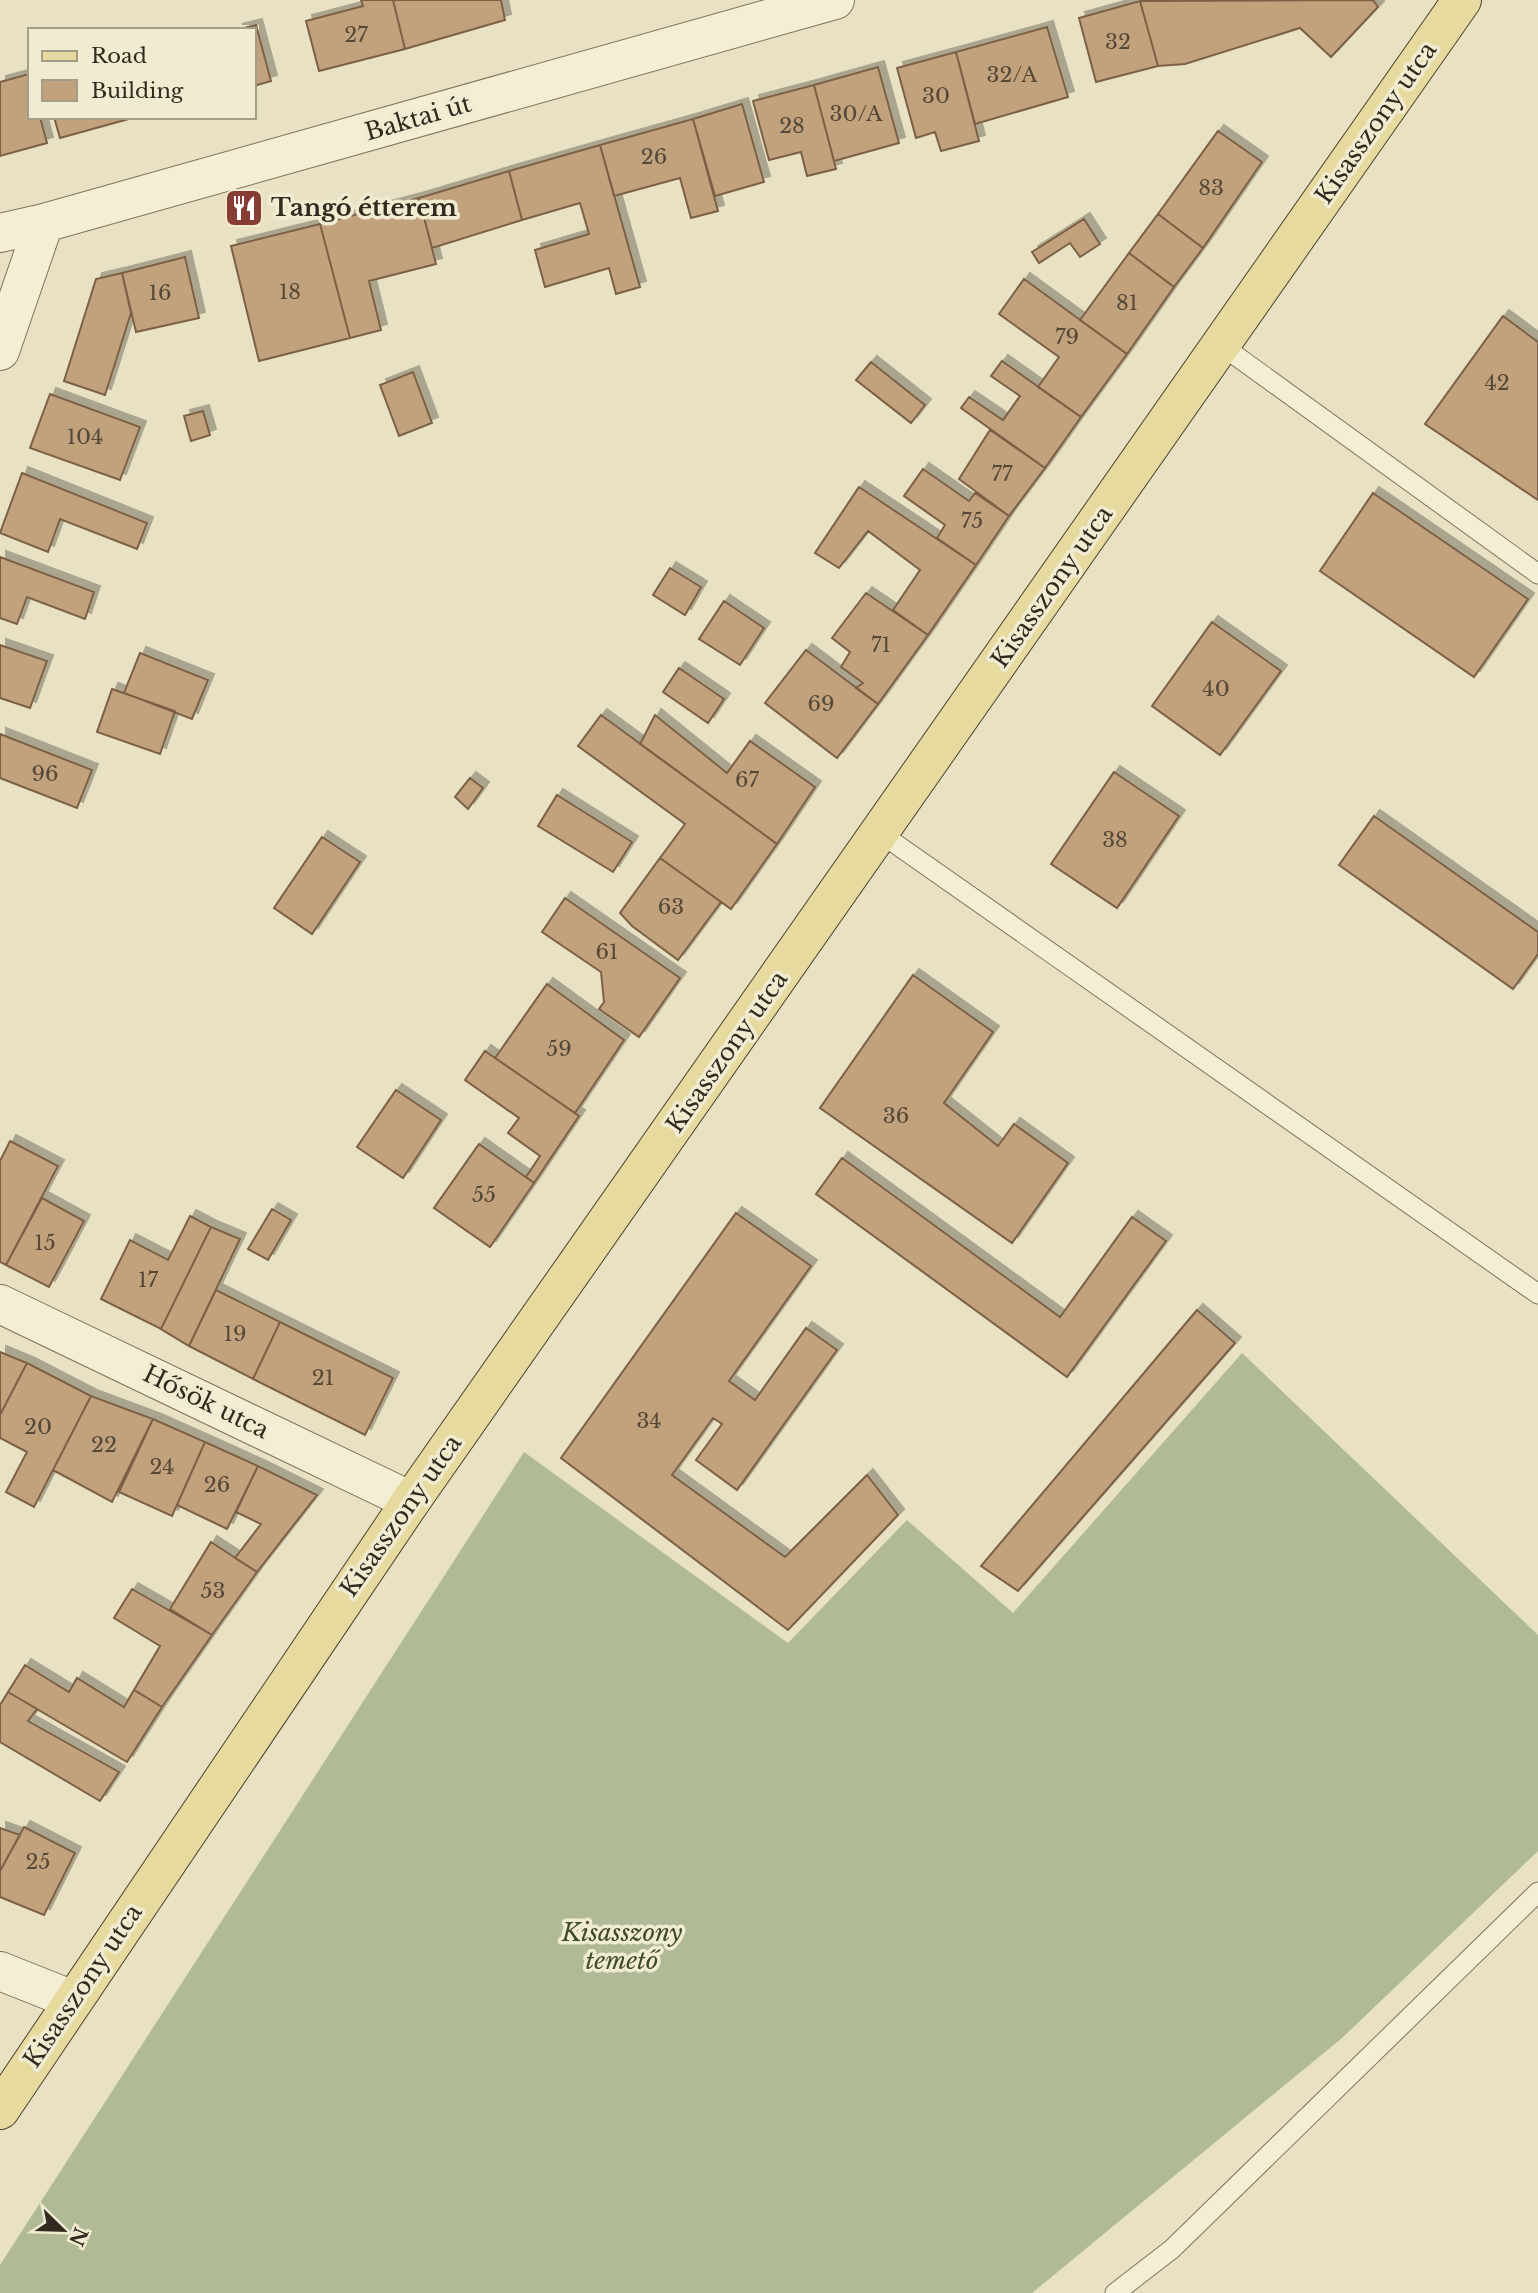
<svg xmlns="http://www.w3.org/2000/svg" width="1538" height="2293" viewBox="0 0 1538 2293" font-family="'Libre Baskerville',serif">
<defs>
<filter id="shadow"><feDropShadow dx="6" dy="-6" stdDeviation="0" flood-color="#0004"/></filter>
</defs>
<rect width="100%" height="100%" fill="#e8e1c3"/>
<path fill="#b1ba96" d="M1242,1353L1538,1635V1851L1342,2038L1032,2293H0V2265L524,1452L788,1643L907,1520L1013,1613Z"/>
<path fill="#c2a27d" stroke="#7c6145" stroke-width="2" filter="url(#shadow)" d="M361,0H393L405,49L319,71L306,21L363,6Z
M393,0H501L505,20L405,49Z
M1373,0L1378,7L1331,57L1300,28L1185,64L1158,66L1140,1Z
M1140,1L1158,66L1096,82L1079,18Z
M256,25L271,81L254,86V30H236Z
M1047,27L1068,97L975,124L956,52Z
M956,52L979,141L941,151L935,132L916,138L897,68Z
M878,67L899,143L834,161L814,85Z
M29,74L30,117H40L47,143L0,156V82Z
M814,85L836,169L807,176L801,152L769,160L753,101Z
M742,104L764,182L715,196L693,119Z
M54,117H136L60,138Z
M693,119L718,211L691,218L680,178L614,196L600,145Z
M1218,131L1262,162L1203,248L1158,214Z
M600,145L640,287L616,294L609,268L545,287L535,250L589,234L580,203L522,220L509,171Z
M509,171L522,220L432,248L419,198Z
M419,198L436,264L369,281L381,330L350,338L320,224Z
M1158,214L1203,248L1174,287L1129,253Z
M1084,219L1100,244L1080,257L1070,243L1039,263L1032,252Z
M320,224L350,338L259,361L231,246Z
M1129,253L1174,287L1127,354L1080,320Z
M185,257L199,318L136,332L122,273Z
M122,273L131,313L105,395L64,381L96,279Z
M1024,279L1127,354L1081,417L1038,387L1059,357L999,314Z
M1503,316L1538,342V500L1425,424Z
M1002,361L1081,417L1045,468L961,408L969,397L1003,420L1020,396L991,376Z
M871,362L925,405L911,423L856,380Z
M413,372L432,423L399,436L380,385Z
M50,394L140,427L120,480L30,448Z
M203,411L210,435L191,441L184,416Z
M990,430L1045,468L1009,516L959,479Z
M923,469L969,501L975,493L1009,516L976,565L937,538L945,525L904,496Z
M22,473L147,523L137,549L60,519L48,552L0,533Z
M859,487L976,565L928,635L893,610L920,570L868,531L839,568L815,553Z
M1373,493L1528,599L1474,677L1320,571Z
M0,557L94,592L85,619L27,597L17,624L0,618Z
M670,568L701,587L685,615L653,595Z
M866,593L928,635L878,704L856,688L863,683L841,667L850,652L832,638Z
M724,601L764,628L740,665L699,639Z
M1212,622L1281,671L1220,755L1152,706Z
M0,645L47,661L30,708L0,698Z
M806,650L878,704L837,758L765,703Z
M140,653L208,680L192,719L124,693Z
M679,668L724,699L708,723L663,692Z
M112,689L175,711L160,754L97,732Z
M601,715L777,844L731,909L660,858L685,824L578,746Z
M655,715L727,773L750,741L815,787L777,844L640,744Z
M0,734L92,770L77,808L0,778Z
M1114,772L1179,816L1117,908L1051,864Z
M470,778L483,788L468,809L455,797Z
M557,795L632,842L613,872L538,826Z
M1374,816L1538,932V954L1513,989L1339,865Z
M322,837L360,862L312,934L274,908Z
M660,858L721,902L678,960L632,926L620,913Z
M565,898L680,978L639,1037L599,1009L604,1002L601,972L542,932Z
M913,975L993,1032L944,1103L998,1146L1014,1124L1068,1163L1012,1243L820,1108Z
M547,984L624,1040L575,1113L495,1058Z
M485,1051L579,1116L534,1183L526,1177L540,1156L508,1133L519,1118L465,1080Z
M396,1090L441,1120L403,1178L357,1147Z
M10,1141L58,1166L6,1265L0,1262V1161Z
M479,1144L534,1183L490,1247L434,1208Z
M842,1158L1060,1317L1132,1217L1166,1241L1067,1377L816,1194Z
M42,1198L84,1221L49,1287L6,1265Z
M272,1209L291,1220L268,1260L248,1249Z
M736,1213L811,1266L729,1381L755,1400L806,1328L837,1350L737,1490L696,1460L722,1424L713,1418L672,1475L785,1557L867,1475L898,1515L788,1630L561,1458Z
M190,1216L211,1227L161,1329L101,1299L130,1240L168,1260Z
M211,1227L240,1239L189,1346L161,1329Z
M216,1290L280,1322L253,1379L189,1346Z
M1197,1310L1235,1343L1018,1591L981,1566Z
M280,1322L393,1378L365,1435L253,1379Z
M0,1352L27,1363L0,1415Z
M27,1363L91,1396L34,1507L6,1492L27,1452L0,1438V1415Z
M91,1396L153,1419L112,1502L53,1470Z
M153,1419L205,1442L172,1516L119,1492Z
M205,1442L258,1466L227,1529L177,1505Z
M258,1466L317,1495L257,1572L235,1558L261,1524L236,1512Z
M211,1542L257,1572L212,1635L170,1609Z
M132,1589L212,1635L162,1707L134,1690L160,1646L114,1618Z
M25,1665L69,1692L77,1678L124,1707L134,1690L162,1707L127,1762L8,1692Z
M8,1692L37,1709L28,1721L119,1772L100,1801L0,1742V1705Z
M24,1827L75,1853L44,1915L0,1897V1871Z
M0,1828L20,1835L0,1871Z"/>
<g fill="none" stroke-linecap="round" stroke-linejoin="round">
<defs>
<path id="service" d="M1221,345L1538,574
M880,833L1538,1294
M1115,2293L1172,2249L1538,1892"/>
<path id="minor" d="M0,233L44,223L835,0
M0,351L44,223
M0,1304L411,1501
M0,1971L73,2000"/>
<path id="primary" d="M0,2110L411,1501L1462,0"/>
</defs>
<use href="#service" stroke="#80735c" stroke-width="21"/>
<use href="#minor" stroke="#80735c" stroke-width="40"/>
<use href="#primary" stroke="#4e4230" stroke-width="40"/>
<use href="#service" stroke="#f4eed5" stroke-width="19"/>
<use href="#minor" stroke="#f4eed5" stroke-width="38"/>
<use href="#primary" stroke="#e7da9e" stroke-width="38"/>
</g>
<defs>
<symbol id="restaurant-square" viewBox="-11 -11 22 22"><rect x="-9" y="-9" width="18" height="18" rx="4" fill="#873d33" stroke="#f0ebd1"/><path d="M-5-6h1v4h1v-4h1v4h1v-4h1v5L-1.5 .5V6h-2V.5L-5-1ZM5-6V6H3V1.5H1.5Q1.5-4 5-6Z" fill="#fff"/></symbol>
</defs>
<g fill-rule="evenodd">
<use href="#restaurant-square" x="222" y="186" width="44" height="44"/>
</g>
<g text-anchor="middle" stroke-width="7" stroke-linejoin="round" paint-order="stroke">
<g font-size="21" fill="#554836">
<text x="356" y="42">27</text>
<text x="1118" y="49">32</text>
<text x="1012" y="82">32/A</text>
<text x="936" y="103">30</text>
<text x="856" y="121">30/A</text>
<text x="792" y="133">28</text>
<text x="654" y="164">26</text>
<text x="1211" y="195">83</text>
<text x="290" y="299">18</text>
<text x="160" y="300">16</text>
<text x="1127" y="310">81</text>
<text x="1067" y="344">79</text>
<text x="1497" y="390">42</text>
<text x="85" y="444">104</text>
<text x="1002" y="481">77</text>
<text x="972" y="528">75</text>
<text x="881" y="652">71</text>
<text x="1216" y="696">40</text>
<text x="821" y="711">69</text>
<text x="45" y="781">96</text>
<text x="747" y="787">67</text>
<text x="1115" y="847">38</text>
<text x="671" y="914">63</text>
<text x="607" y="959">61</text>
<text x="559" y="1056">59</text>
<text x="896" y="1123">36</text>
<text x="484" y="1202">55</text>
<text x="45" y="1250">15</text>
<text x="148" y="1287">17</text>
<text x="235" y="1341">19</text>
<text x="323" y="1385">21</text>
<text x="649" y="1428">34</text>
<text x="38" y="1434">20</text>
<text x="104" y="1452">22</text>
<text x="162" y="1474">24</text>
<text x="217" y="1492">26</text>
<text x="213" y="1598">53</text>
<text x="38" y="1869">25</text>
</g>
<g font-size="24" fill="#312a1e" stroke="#f0ebd1">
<text transform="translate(418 118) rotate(-16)" y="8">Baktai út</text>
<text transform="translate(1376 123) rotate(-55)" y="8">Kisasszony utca</text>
<text transform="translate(1052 587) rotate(-55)" y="8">Kisasszony utca</text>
<text transform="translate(727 1052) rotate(-55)" y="8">Kisasszony utca</text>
<text transform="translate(206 1402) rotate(26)" y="8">Hősök utca</text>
<text transform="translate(401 1516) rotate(-55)" y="8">Kisasszony utca</text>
<text transform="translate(83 1986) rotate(-56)" y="8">Kisasszony utca</text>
</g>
<g font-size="24" font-weight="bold" fill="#312a1e" stroke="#f0ebd1" text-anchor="start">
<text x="271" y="216">Tangó étterem</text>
</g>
<g font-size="24" font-style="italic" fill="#3e4b27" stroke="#f0ebd1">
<text x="622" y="1941">Kisasszony<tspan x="622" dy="28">temető</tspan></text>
</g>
</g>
<rect x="28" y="28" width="228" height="91" fill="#f0ebd1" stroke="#a49e89" stroke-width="2"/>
<rect x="42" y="51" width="35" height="10" fill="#e7da9e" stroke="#a49e89" stroke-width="2"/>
<text x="91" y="63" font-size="21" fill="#312a1e">Road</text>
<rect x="42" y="80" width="35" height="21" fill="#c2a27d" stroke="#a49e89" stroke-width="2"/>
<text x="91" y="98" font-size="21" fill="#312a1e">Building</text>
<g transform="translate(63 2230) rotate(113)" stroke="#f0ebd1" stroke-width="5" paint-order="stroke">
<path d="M0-5L12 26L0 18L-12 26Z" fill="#312a1e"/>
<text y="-10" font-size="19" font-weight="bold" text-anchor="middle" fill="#312a1e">N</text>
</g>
</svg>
